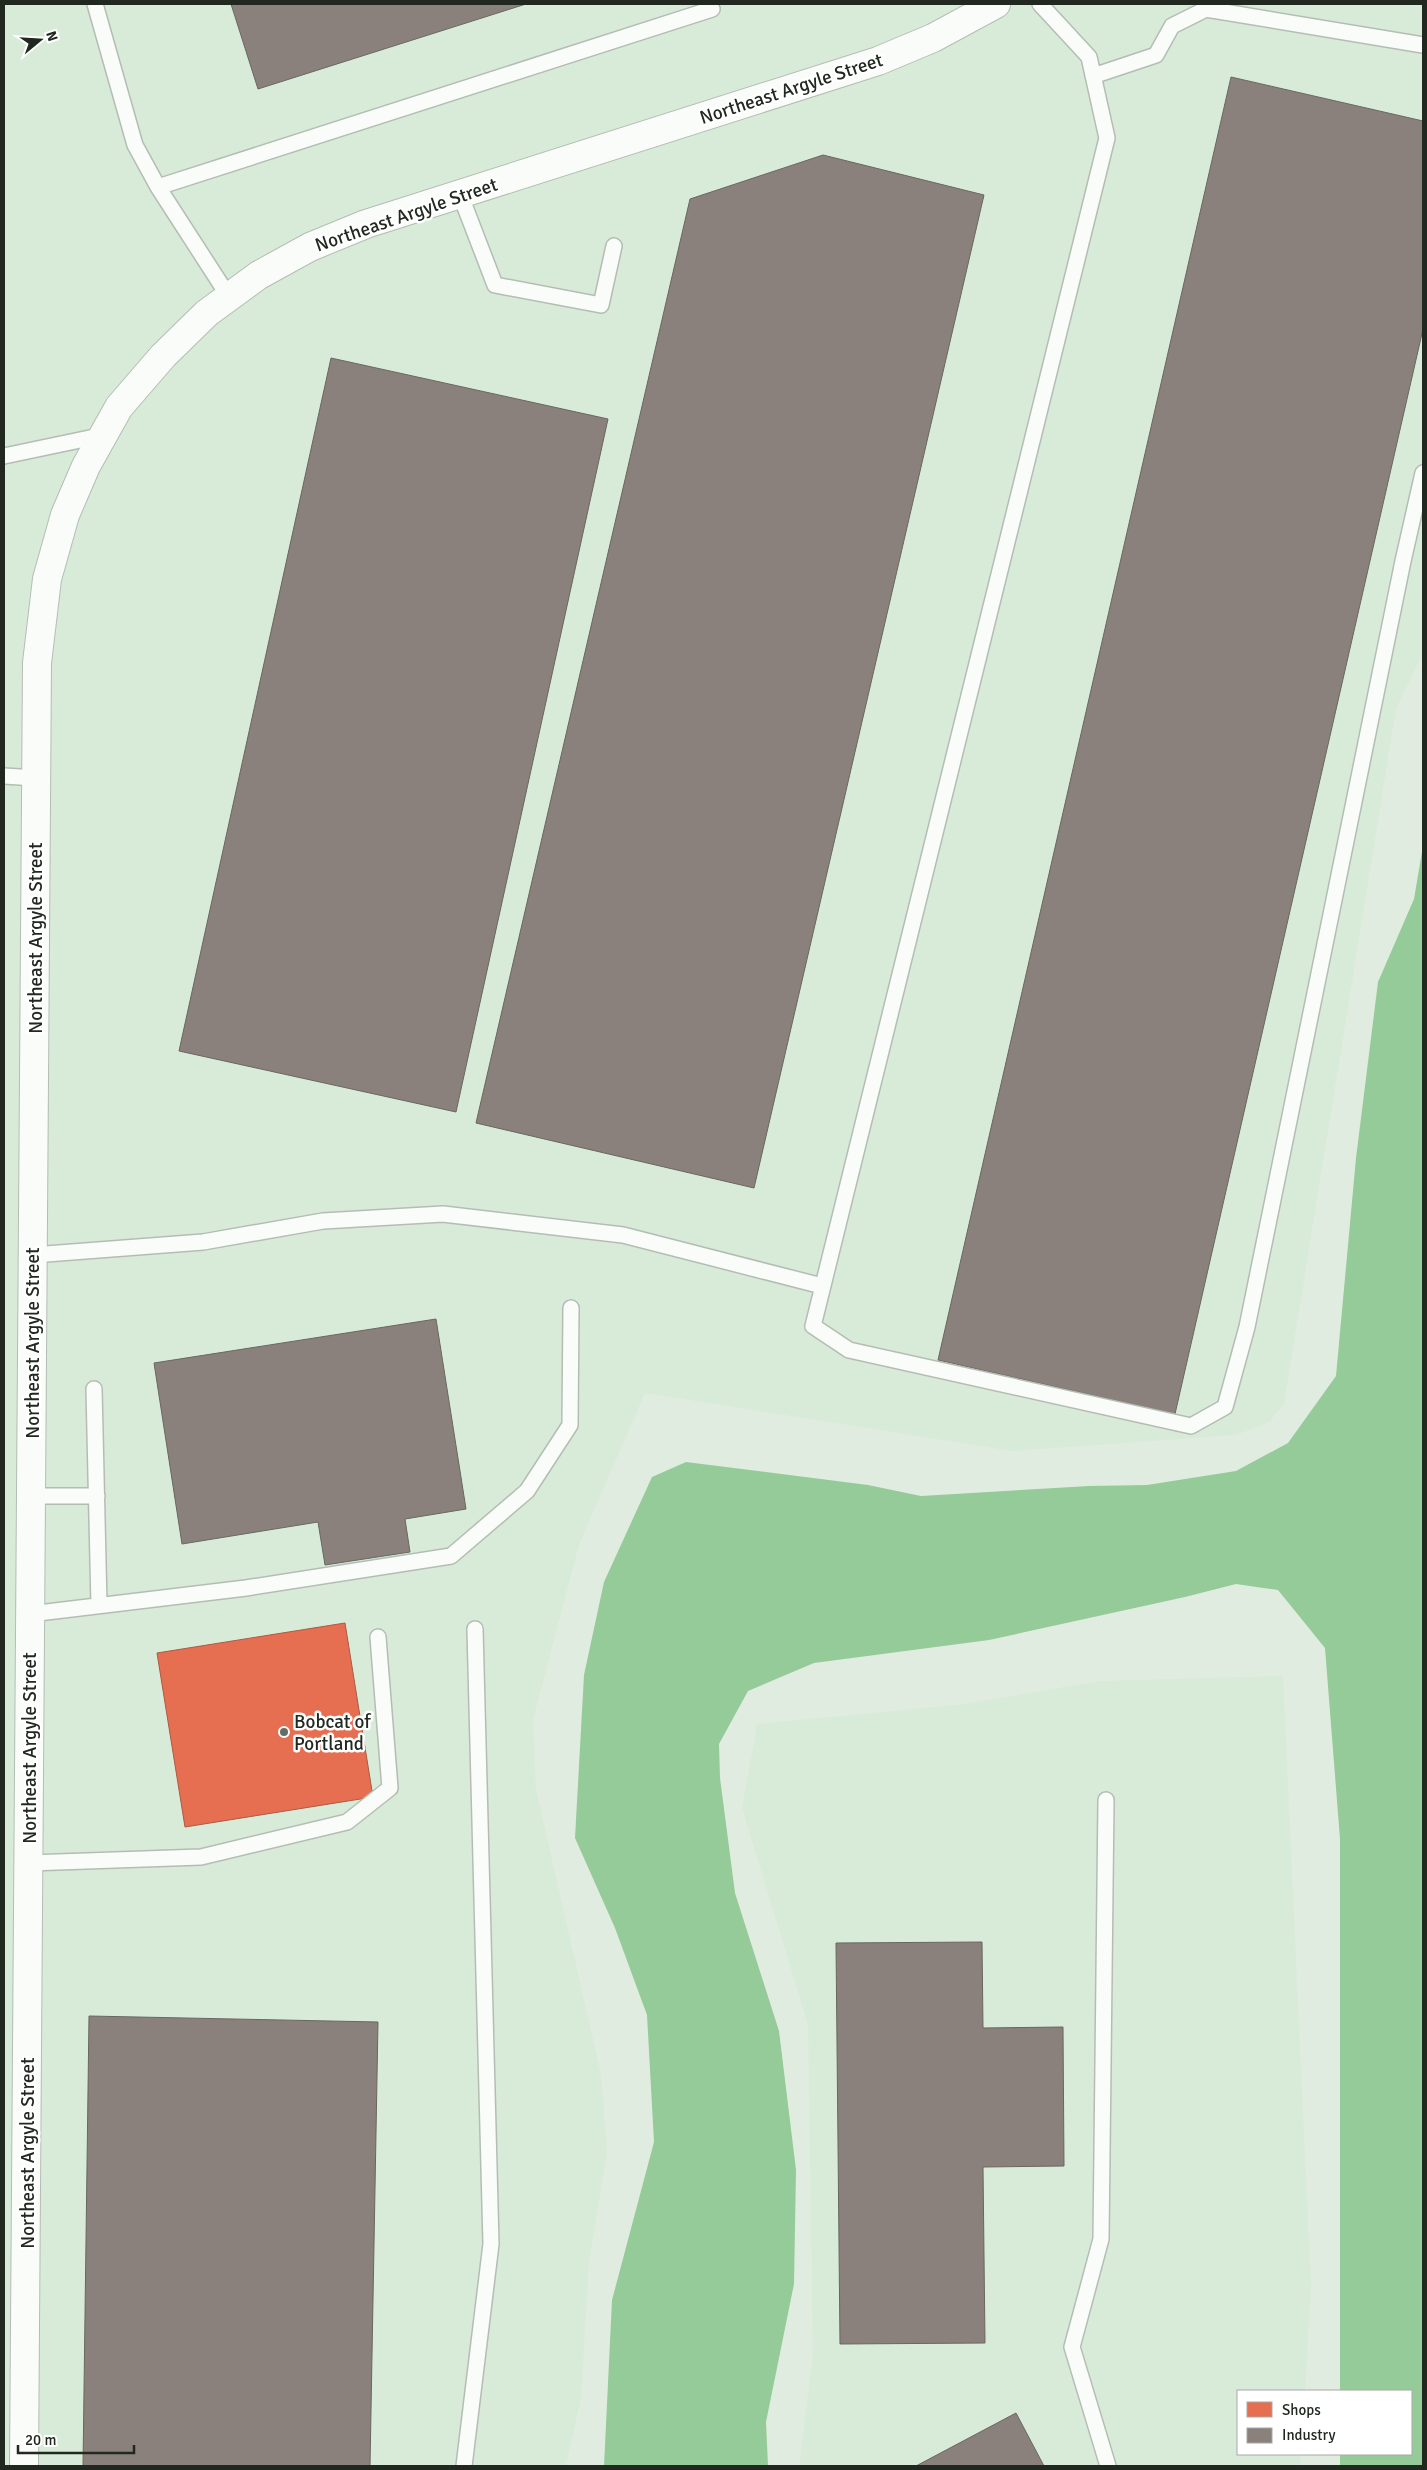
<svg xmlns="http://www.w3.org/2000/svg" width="1427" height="2470" viewBox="0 0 1427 2470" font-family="Signika,sans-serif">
<rect width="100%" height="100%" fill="#e1ece1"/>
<path fill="#d7ebd8" d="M4,4H1423V653L1396,709L1284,1404L1269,1422L1236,1435L1012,1451L645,1393L579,1545L533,1720L536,1789L601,2074L607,2152L589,2263L581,2398L566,2466H4Z
M1283,1676L1311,2286L1305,2391H1238V2454H1301L1300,2466H799L813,2353L808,2025L742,1808L757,1724L965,1704L1099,1681Z"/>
<path fill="#95ca99" d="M1423,846V2466H1340V2454H1411V2391H1340V1839L1325,1648L1278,1590L1236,1584L1185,1597L989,1640L814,1663L748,1691L719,1744L720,1778L735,1893L779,2031L796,2170L794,2284L766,2422L768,2466H604L612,2300L654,2142L647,2015L615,1928L575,1838L584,1675L604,1582L652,1477L686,1462L868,1485L921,1496L1089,1486L1147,1485L1236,1471L1288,1443L1336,1376L1356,1158L1378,982L1414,899Z"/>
<path fill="#e76f51" stroke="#ab5a42" d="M345,1623L373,1797L185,1827L157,1653Z"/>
<path fill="#8a817c" stroke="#6a6660" d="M231,4H526L258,89Z
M1231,77L1423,121V329L1175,1414L938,1360Z
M823,155L984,195L754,1188L476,1123L690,199Z
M331,358L608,419L456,1112L179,1051Z
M436,1319L466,1509L405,1519L410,1552L325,1565L318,1522L182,1544L154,1363Z
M982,1942L983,2028L1063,2027L1064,2166L983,2167L985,2343L840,2344L836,1943Z
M89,2016L378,2022L370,2466H83Z
M1016,2413L1044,2466H916Z"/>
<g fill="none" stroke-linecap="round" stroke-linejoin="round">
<defs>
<path id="lane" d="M95,4L135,145L158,187L712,9
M1040,4L1089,57L1107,138L813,1326L849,1350L1191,1426L1225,1407L1247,1327L1403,561L1423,473
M1093,76L1156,55L1172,26L1206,9L1423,45
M158,187L229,297
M460,194L495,285L601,305L614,246
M4,456L104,435
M4,776L36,778
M33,1255L203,1242L323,1221L443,1214L623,1235L822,1286
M94,1389L99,1605
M31,1496H97
M30,1614L246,1588L451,1556L527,1491L570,1425L571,1308
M1106,1800L1101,2239L1072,2347L1108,2466
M29,1863L201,1857L347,1822L390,1788L378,1637
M464,2466L491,2244L475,1629"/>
<path id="street" d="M24,2466L37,663L47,579L65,515L86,466L119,407L163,356L207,313L259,275L310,247L366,224L878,61L933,38L996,4"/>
</defs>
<use href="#lane" stroke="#b4bdb4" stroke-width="18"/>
<use href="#street" stroke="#b4bdb4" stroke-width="30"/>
<use href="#lane" stroke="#fafcfa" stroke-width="15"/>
<use href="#street" stroke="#fafcfa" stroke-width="28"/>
</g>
<circle fill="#646d64" stroke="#fff" stroke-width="2" cx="284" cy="1732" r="5"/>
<g text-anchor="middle" stroke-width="5" stroke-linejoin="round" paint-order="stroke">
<g font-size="19" fill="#202820" stroke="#fff">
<text transform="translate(791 88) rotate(-18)" y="7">Northeast Argyle Street</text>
<text transform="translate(406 214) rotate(-19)" y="7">Northeast Argyle Street</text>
<text transform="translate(35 938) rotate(-90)" y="7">Northeast Argyle Street</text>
<text transform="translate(32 1343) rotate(-90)" y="7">Northeast Argyle Street</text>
<text transform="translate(29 1748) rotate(-90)" y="7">Northeast Argyle Street</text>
<text transform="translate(27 2153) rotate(-90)" y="7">Northeast Argyle Street</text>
</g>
<g font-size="19" fill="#202820" stroke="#fff" text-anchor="start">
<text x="294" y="1728">Bobcat of<tspan x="294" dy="22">Portland</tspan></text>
</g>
</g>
<rect width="1427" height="2470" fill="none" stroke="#202820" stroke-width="10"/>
<rect x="1237" y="2390" width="175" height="65" fill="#ffffff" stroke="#a6a9a6"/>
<rect x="1247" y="2402" width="25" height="15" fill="#e76f51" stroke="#a6a9a6"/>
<text x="1282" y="2415" font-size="15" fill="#202820">Shops</text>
<rect x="1247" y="2428" width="25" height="15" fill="#8a817c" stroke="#a6a9a6"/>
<text x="1282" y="2440" font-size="15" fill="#202820">Industry</text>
<g transform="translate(40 40) rotate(72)" stroke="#ffffff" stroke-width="4" paint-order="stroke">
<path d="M0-4L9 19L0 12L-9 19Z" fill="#202820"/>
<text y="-8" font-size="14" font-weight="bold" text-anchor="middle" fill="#202820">N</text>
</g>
<path d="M18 2445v8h116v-8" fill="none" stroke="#202820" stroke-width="2.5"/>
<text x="25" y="2445" font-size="15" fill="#202820" stroke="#ffffff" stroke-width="4" paint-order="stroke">20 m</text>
</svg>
